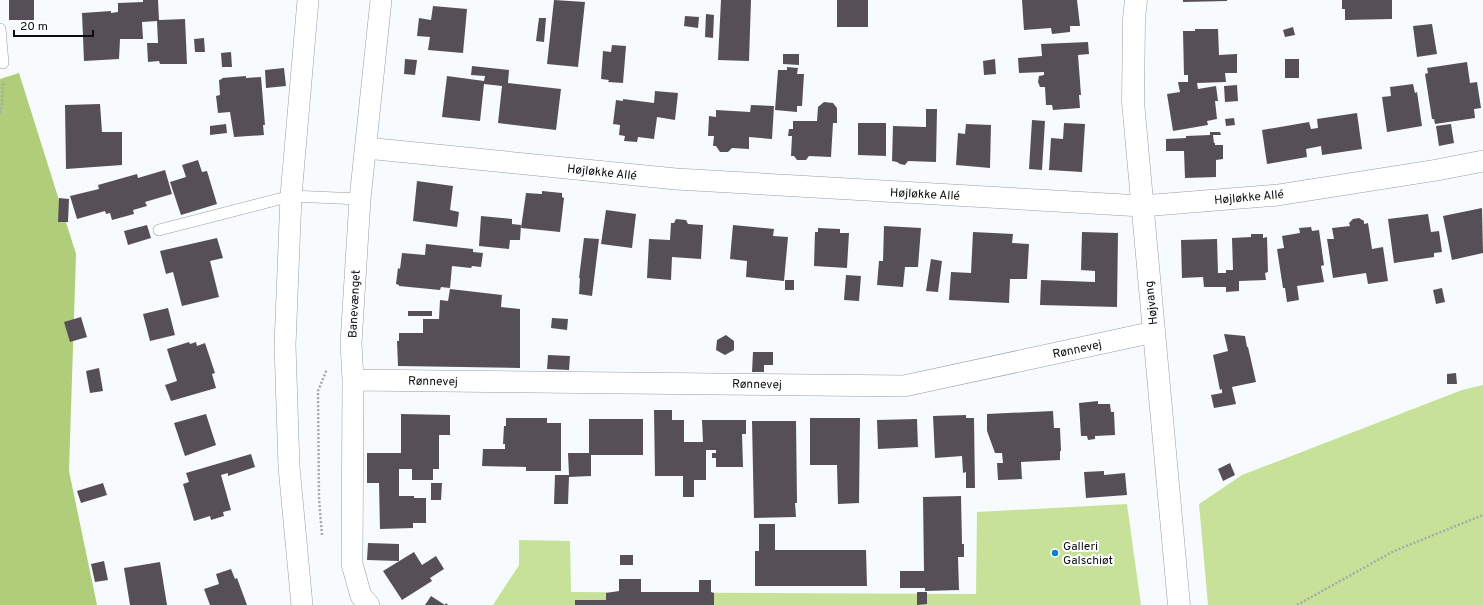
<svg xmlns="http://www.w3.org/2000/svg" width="1483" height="605" viewBox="0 0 1483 605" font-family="Overpass,sans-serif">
<rect width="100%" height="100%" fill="#f7fbfe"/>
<path fill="#c7e298" d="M1483,385V605H1208L1199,504L1242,475L1462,390Z
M1127,504L1141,605H493L519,565V540L570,541L571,592L976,594L977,512Z"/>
<path fill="#b0cd7a" d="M19,73L76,254L69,471L97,605H0V79Z"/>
<path fill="#574f57" d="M9,0H34V20H9Z
M143,0H158L159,20L185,19L187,64H160L159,61L148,62L147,43H158L157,21L142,22L143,39H120L119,59L84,61L82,13L111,11V13L118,12V3L143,2Z
M554,0L585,2L578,67L547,64Z
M721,0H751L749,61L718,60Z
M837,0H868V27H837Z
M1022,0H1077L1080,26H1070V32L1052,34L1051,28L1024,30Z
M1183,0H1227V1L1183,2Z
M1342,0H1392V19L1345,20V9H1342Z
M433,6L467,9L463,53L428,50L430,37L417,36L419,18L431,20Z
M706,14L714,15L713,38L705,37Z
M685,16L699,17L698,28L684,26Z
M539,18H546L544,42L536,41Z
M1432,24L1437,54L1417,57L1413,26Z
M1293,27L1295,35L1285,37L1283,30Z
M1195,29H1218L1219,55L1237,54V73H1225L1226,82L1197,83L1198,89L1216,86L1218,101H1215L1217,119L1207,121L1208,125L1173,131L1167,94L1180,92L1178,82H1188V75H1184L1183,31H1195Z
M204,38L205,52H195L194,39Z
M1088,42L1089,54L1078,55L1081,95H1079L1080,108L1053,110L1052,105H1046L1045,87H1040L1038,82L1039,76L1044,75V72L1019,73L1018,58L1042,56L1041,44Z
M612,45L626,46L623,83L608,82L609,80L601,79L603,51L611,52Z
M231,52L232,67H222L221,53Z
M783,54H799V65L783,64Z
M405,59L417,60L415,75L404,74Z
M995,59L996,74L984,75L983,61Z
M1285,59H1299V78H1285Z
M1467,62L1470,83L1477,82L1481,108L1474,109L1475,118L1435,124L1434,119H1432L1425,74L1428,73L1427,68Z
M472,66L509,70L508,83L561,89L556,130L498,123L502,86L484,84L480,121L442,117L447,76L484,81L485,76L471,75Z
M787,67L798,68L797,74H804L802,106H797V112L775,110L778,70H787Z
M284,68L286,86L266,88L265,70Z
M246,76V78L261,77L265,125H263L264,135L234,137L230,112L218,113L216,96L220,95L219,80L222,79V78Z
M1413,84L1415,93L1417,92L1422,126L1387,132L1382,97L1391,96L1390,87Z
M1237,85L1238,101L1225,102L1224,86Z
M655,91L678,93L675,120L657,117L654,139L638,137L637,142L624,141L625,136L619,135L620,125L613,124L616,100L623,101V99L654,103Z
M824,102L833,103L837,108V123H833L831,157L809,156L806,160H797L794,156H791L792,136H788L789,129H793V121H817L818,107Z
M100,104L102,132H122V165L66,169L65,105Z
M751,105L774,106L772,139L749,137V149L732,148L728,152H720L716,146H713L714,136H708L709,116L716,117V110L750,112Z
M926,109H937L936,162L908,161L905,165L900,164L897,162L892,161L893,126L926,127Z
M1357,113L1362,149L1322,155L1321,146L1306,149L1307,157L1267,164L1262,130L1309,122L1311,129L1318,128L1317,119Z
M1234,118L1235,125L1226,126L1225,119Z
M1032,120L1045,121L1042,170L1029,169Z
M858,123H886V156L858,155Z
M1064,123L1085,124L1082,172L1049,170L1051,138L1063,139Z
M226,124L227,133L210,135V126Z
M966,124L991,125L990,168L956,165L958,133L965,134Z
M1451,124L1454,143L1439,146L1436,126Z
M1210,132H1220L1221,135H1213L1214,143H1215V145H1223V159L1216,160V177L1185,178L1184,151H1166V139L1186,138V136L1210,135Z
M198,160L202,172L207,171L217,204L181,215L170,182L186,177L182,165Z
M165,170L172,194L145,202L147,206L133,210L134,214L112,220L110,213L106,214L105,211L77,219L70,196L99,189L98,185L137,174L138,178Z
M417,181L453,186L450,210L459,212L457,227L413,221Z
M542,191L562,193V197L564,198L560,232L521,228L526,193L542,194Z
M59,198L69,199L68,222H58Z
M1482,208L1483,253L1452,260L1443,216Z
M606,210L636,214L632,248L601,244Z
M1428,214L1431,232L1439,231L1442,252L1434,253V257L1394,263L1388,219Z
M481,216L512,219V224L521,225L520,240H510L509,249L479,246Z
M1359,218L1364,221V224L1368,223L1372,249L1383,247L1388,281L1368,284L1366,273L1333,278L1327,239H1334L1332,228L1350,226L1349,223L1353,219Z
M676,219L686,220L688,224L703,225L701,259L672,257L671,280L647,278L649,239L670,240L671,223H674Z
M147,225L151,238L128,245L124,231Z
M733,225L774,229L773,236L788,237L784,281L746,277L747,261L730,259Z
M884,226L921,228L918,267H905L903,287L877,285L879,261H883Z
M1311,227L1312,231L1319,230L1324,265L1321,266L1324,282L1297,286L1299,300L1287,302L1285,288H1283L1277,249L1284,248L1282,236L1300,233L1299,228Z
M818,228L840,229V233H849L847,268L814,266L815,232H818Z
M973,232L1013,234L1012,243L1029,244L1027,279H1010L1009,303L949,300L951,272L971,273Z
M1082,232L1118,233L1117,307L1040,305L1041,280L1095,282V271L1081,270Z
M1251,234H1263V238L1267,237L1268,272L1265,273L1266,280L1239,281V291L1226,292V287H1204L1203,277L1182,278L1181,240L1217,239L1218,273H1226V270H1233L1232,238L1251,237Z
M217,238L223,258L210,261L219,297L182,306L173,272L166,274L160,251Z
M584,238L599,239L592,296L579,294L580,278H579Z
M426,244L473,249V252L483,253L481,267L472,266L471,268L452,266L450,288L441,287L440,290L399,286V285L396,284L398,268L400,269L402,253L425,255Z
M931,259L942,261L938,292L926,291Z
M846,275L861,276L859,301L844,300Z
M785,280H794V290H785Z
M1442,288L1445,302L1436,304L1433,290Z
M450,289L502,295L501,307L520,309V368L398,366L397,341H399V333H423V319H439L440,300L448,301Z
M168,308L175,335L150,341L143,314Z
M408,311H432V316H408Z
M81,317L87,337L70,342L64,322Z
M552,318L568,319L567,330L551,328Z
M1224,334L1245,336L1247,347H1248L1256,382L1232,387L1236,404L1214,408L1211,395L1222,393V389L1220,390L1213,355L1228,351Z
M726,335L734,341V350L725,355L716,350L717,340Z
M189,342L190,344L196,342L197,346L205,343L215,373L212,374L216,388L171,401L165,385L177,381L167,349Z
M753,352H773V365H764V372H752Z
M548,355L570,356L569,370L547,369Z
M99,368L103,391L90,393L86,371Z
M1456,373L1457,384H1447V374Z
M1098,401V404H1110L1111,412H1114L1115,435L1095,436V439L1088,440L1087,436H1081L1079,403Z
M654,410H672V420H684V442H703L702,420H746V434H742L743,467H716V458H712V453H716V450H706V480H694V497H683V476H655Z
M1053,411L1054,428H1060L1061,451H1060V460L1021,462L1022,479L998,480L997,463H1003L1002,453H995L987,431V414Z
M206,414L216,445L185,456L174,423Z
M401,414L450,415V435H439V469H433V480H412V469H399V496H414V498H426V523H413V528L380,529L379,483H367V453H401Z
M966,415V418H974L975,488H966V472L963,473L962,456L935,458L933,416Z
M506,418H547V423H561V471H526V467L482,466L483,449H505V444H503L504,426H506Z
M810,418H860L859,503L838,504L837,465H810Z
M589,419H643V455H591V476L569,477L568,504H554L555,475H569L568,453H589Z
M917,419L918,447L878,449L877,420Z
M752,421H796L797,503H795L796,517L754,518Z
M251,454L255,467L228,476V473L221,475L231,510L223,512L224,516L211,520L210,516L194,521L183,484L189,482L186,473Z
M1230,463L1235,475L1223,481L1218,469Z
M1104,471V475L1125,473L1127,495L1086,498L1084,472Z
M103,483L107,495L81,503L77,491Z
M431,483H442L441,500H431Z
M961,496L962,544H964V557H958L959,590L925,591V588H900V571H924L923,497Z
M759,524H775V550H866L867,586H755V551H759Z
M368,543L399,544V561L367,560Z
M414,552L422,565L436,556L444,569L430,578L432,581L402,600L383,571Z
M620,555H633V565H620Z
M104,561L108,580L95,582L91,564Z
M160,562L167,605H130L124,568Z
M231,569L235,579L237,578L247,605H210L204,589L219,584L216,574Z
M619,579H641V592H699V580H711V592L714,593V605H575V600H606V593L619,591Z
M917,592H927V604L917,605Z
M431,596L445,605L446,603L448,605H425Z"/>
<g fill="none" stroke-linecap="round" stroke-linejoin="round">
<defs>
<path id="lane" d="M0,29L3,63
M159,230L291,196L360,199"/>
<path id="street" d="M366,148L676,179L1142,206L1278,195L1437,170L1483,161
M353,380L904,386L1154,332
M302,605L289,467L285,345L291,196L308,0
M369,605L361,596L352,564L353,380L351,343L360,199L381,0"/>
<path id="secondary" d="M1136,0L1134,19L1133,102L1179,605"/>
</defs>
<use href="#lane" stroke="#969ea6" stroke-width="12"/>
<use href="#street" stroke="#969ea6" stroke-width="22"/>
<use href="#secondary" stroke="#969ea6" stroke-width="23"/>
<path stroke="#a5a9ac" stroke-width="2.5" stroke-dasharray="2 2" stroke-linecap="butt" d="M0,113L2,105L3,81
M322,535L319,499L318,391L327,369
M1297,605L1394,551L1483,515"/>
<use href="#lane" stroke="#fff" stroke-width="11"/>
<use href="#street" stroke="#fff" stroke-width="21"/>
<use href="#secondary" stroke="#fff" stroke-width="22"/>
</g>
<circle fill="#0e7fc9" stroke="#fff" stroke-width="1.5" cx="1055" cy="553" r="4"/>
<g text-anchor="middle" stroke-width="4" stroke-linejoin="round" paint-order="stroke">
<g font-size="12" fill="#0a0d10" stroke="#fff">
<text transform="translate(602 172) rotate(6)" y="4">Højløkke Allé</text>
<text transform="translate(925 194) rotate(3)" y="4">Højløkke Allé</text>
<text transform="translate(1249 197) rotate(-5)" y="4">Højløkke Allé</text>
<text transform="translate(1151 303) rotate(-96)" y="4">Højvang</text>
<text transform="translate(354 304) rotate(-87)" y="4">Banevænget</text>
<text transform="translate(1077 349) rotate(-12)" y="4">Rønnevej</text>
<text transform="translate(433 381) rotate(1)" y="4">Rønnevej</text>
<text transform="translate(757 384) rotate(1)" y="4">Rønnevej</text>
</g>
<g font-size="12" fill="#0a0d10" stroke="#fff" text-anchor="start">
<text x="1063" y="550">Galleri<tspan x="1063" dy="14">Galschiøt</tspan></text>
</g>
</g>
<path d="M14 30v6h79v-6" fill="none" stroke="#0a0d10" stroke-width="2"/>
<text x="20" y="30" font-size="12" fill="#0a0d10" stroke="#ffffff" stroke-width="3" paint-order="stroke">20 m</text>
</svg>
